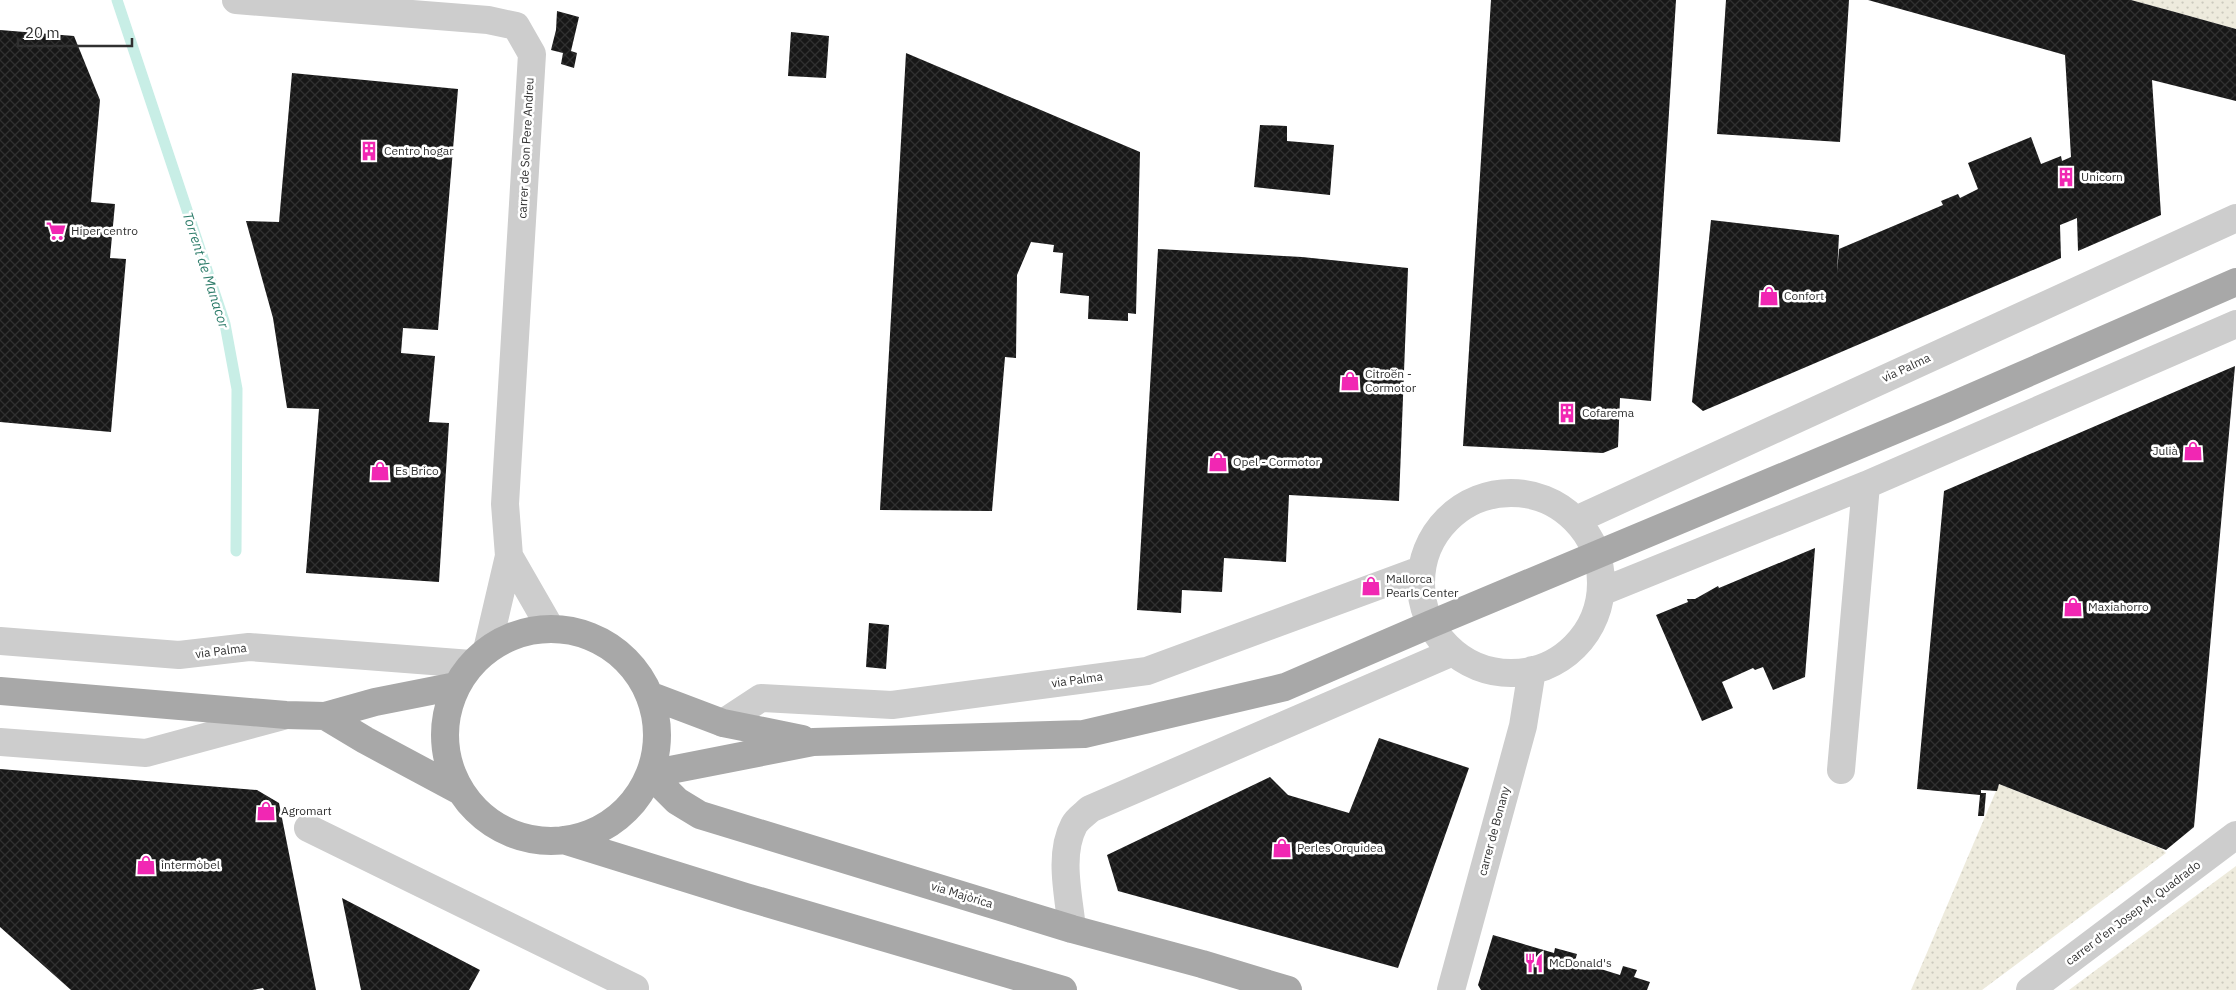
<svg xmlns="http://www.w3.org/2000/svg" width="2236" height="990" viewBox="0 0 2236 990" font-family="'IBM Plex Sans',sans-serif">
<defs>
<pattern id="grass-dots" width="8" height="8" patternUnits="userSpaceOnUse" patternTransform="scale(1.25)"><rect width="8" height="8" fill="#eeebdd"/><path d="M2 2h.1M6 6h.1" fill="none" stroke="#cccabe" stroke-width="1.8" stroke-linecap="round"/></pattern>
<pattern id="building-cross-hatch" width="8" height="8" patternUnits="userSpaceOnUse" patternTransform="scale(1.25)"><rect width="8" height="8" fill="#171717"/><path d="M0 0l8 8M0 8l8-8" fill="none" stroke="#303030"/></pattern>
</defs>
<rect width="100%" height="100%" fill="#fff"/>
<path fill="url(#grass-dots)" d="M2131,0H2236V29Z
M1999,784L2140,840L2162,849L2166,853L1982,990H1911Z
M2236,866V990H2069Z"/>
<g fill="none" stroke-linecap="round" stroke-linejoin="round">
<path stroke="#c8eee6" stroke-width="11" d="M117,0L225,324L237,389L236,551"/>
</g>
<path fill="url(#building-cross-hatch)" d="M1491,0H1676L1651,401L1620,398L1618,447L1603,453L1463,446Z
M1726,0H1849L1840,142L1717,134Z
M1868,0H2131L2175,12L2236,29V101L2152,80L2161,215L2078,251L2077,218L2070,221L2060,225L2061,258L1703,411L1692,402L1711,220L1839,235L1837,273L1839,249L1943,205L1941,201L1958,194L1960,198L1978,189L1968,163L2031,137L2041,164L2061,156L2062,161L2071,157L2065,55Z
M557,11L579,17L571,51L577,53L574,68L561,64L563,53L551,50L556,30Z
M0,30L74,36L100,100L91,202L115,204L110,258L126,259L111,432L0,422Z
M791,32L829,36L826,78L788,76Z
M906,53L1140,152L1136,314L1128,313V321L1088,319L1089,296L1060,293L1063,253L1053,252L1054,245L1031,242L1017,275L1016,358L1005,357L992,511L880,510Z
M292,73L458,89L438,330L403,328L401,353L435,356L429,422L449,423L439,582L306,573L319,409L287,408L273,318L246,221L279,222Z
M1260,125L1287,126V141L1334,145L1330,195L1254,187Z
M1158,249L1302,257L1408,268L1399,501L1289,495L1286,562L1224,558L1222,592L1182,590L1181,613L1137,610Z
M2235,366L2194,827L2166,850L1999,784L1997,791L1981,790V793H1986L1984,816H1978L1980,795L1917,789L1944,491Z
M1815,548L1805,677L1773,690L1763,667L1755,670L1753,668L1722,682L1733,708L1702,721L1656,615L1688,602L1687,599H1695L1718,586L1719,588Z
M869,623L889,625L886,669L866,667Z
M1379,738L1469,768L1398,968L1118,891L1107,855L1270,777L1288,795L1349,813Z
M0,769L257,790L279,803L316,990H264L263,988L252,990H71L0,927Z
M342,898L480,970L469,990H361Z
M1493,935L1554,953L1555,948L1577,954L1575,961L1620,975L1623,966L1637,970L1634,977L1650,982L1647,990H1481L1478,985Z"/>
<g fill="none" stroke-linecap="round" stroke-linejoin="round">
<path stroke="#cdcdcd" stroke-width="28" d="M236,0L488,20L516,26L532,54L505,504L509,556
M1421 583a90 90 0 1 1 180 0a90 90 0 1 1-180 0Z
M1576,520L2236,218
M1601,592L1866,485L2236,324
M0,641L179,655L249,647L471,664
M487,650L509,556L551,629
M723,723L761,698L892,705L1147,671L1421,570
M0,742L146,753L283,716
M1841,770L1866,485
M308,828L635,988
M1072,929C1069,897 1058,855 1074,825C1077,819 1085,814 1090,809L1453,652
M1451,990L1523,726L1532,670
M2030,990L2236,835"/>
<path stroke="#a8a8a8" stroke-width="28" d="M445 735a106 106 0 1 1 212 0a106 106 0 1 1-212 0Z
M0,691L286,715L325,716L375,702L456,686
M649,695L723,723L802,739
M325,716L365,740L460,791
M650,774L813,742L1084,734L1285,687L1431,624L1945,409L2236,282
M650,774L677,801L700,815L1072,929L1202,964L1288,990
M563,840L746,897L1063,990"/>
</g>
<defs>
<symbol id="building-bare" viewBox="-9 -9 18 18"><path d="M-4-6H4V6H1V3H-1V6H-4ZM-2.5-4.3h1.7v1.8h-1.7ZM.8-4.3h1.7v1.8H.8ZM-2.5-1h1.7V.8h-1.7ZM.8-1h1.7V.8H.8Z" fill="#f127b3" stroke="#fff" stroke-width="2.5" paint-order="stroke"/></symbol>
<symbol id="supermarket-bare" viewBox="-9 -9 18 18"><path d="M-6-5.5h2.5l.6 2H6L4.5 2H-2.5L-4.4-4H-6ZM-1.5 3.2a1.3 1.3 0 1 0 .1 0ZM3 3.2a1.3 1.3 0 1 0 .1 0Z" fill="#f127b3" stroke="#fff" stroke-width="2.5" paint-order="stroke"/></symbol>
<symbol id="shop-bare" viewBox="-9 -9 18 18"><path d="M-5-2.5h2.3a2.7 3.5 0 0 1 5.4 0H5L5.5 6h-11ZM-1.5-2.5h3a1.5 2.3 0 0 0-3 0Z" fill="#f127b3" stroke="#fff" stroke-width="2.5" paint-order="stroke"/></symbol>
<symbol id="restaurant-bare" viewBox="-9 -9 18 18"><path d="M-5-6h1v4h1v-4h1v4h1v-4h1v5L-1.5 .5V6h-2V.5L-5-1ZM5-6V6H3V1.5H1.5Q1.5-4 5-6Z" fill="#f127b3" stroke="#fff" stroke-width="2.5" paint-order="stroke"/></symbol>
</defs>
<g fill-rule="evenodd">
<use href="#building-bare" x="355" y="137" width="28" height="28"/>
<use href="#building-bare" x="2052" y="163" width="28" height="28"/>
<use href="#supermarket-bare" x="42" y="217" width="28" height="28"/>
<use href="#shop-bare" x="1755" y="282" width="28" height="28"/>
<use href="#shop-bare" x="1336" y="367" width="28" height="28"/>
<use href="#building-bare" x="1553" y="399" width="28" height="28"/>
<use href="#shop-bare" x="2179" y="437" width="28" height="28"/>
<use href="#shop-bare" x="1204" y="448" width="28" height="28"/>
<use href="#shop-bare" x="366" y="457" width="28" height="28"/>
<use href="#shop-bare" x="1357" y="572" width="28" height="28"/>
<use href="#shop-bare" x="2059" y="593" width="28" height="28"/>
<use href="#shop-bare" x="252" y="797" width="28" height="28"/>
<use href="#shop-bare" x="1268" y="834" width="28" height="28"/>
<use href="#shop-bare" x="132" y="851" width="28" height="28"/>
<use href="#restaurant-bare" x="1520" y="949" width="28" height="28"/>
</g>
<g text-anchor="middle" stroke-width="5" stroke-linejoin="round" paint-order="stroke">
<g font-size="12" fill="#303030" stroke="#fff">
<text transform="translate(526 148) rotate(-87)" y="4">carrer de Son Pere Andreu</text>
<text transform="translate(1906 368) rotate(-25)" y="4">via Palma</text>
<text transform="translate(221 651) rotate(-7)" y="4">via Palma</text>
<text transform="translate(1077 680) rotate(-8)" y="4">via Palma</text>
<text transform="translate(1494 831) rotate(-75)" y="4">carrer de Bonany</text>
<text transform="translate(962 895) rotate(17)" y="4">via Majòrica</text>
<text transform="translate(2133 913) rotate(-37)" y="4">carrer d'en Josep M. Quadrado</text>
</g>
<g font-size="12" fill="#303030" stroke="#fff" text-anchor="start">
<text x="384" y="155">Centro hogar</text>
<text x="2081" y="181">Unicorn</text>
<text x="71" y="235">Hiper centro</text>
<text x="1784" y="300">Confort</text>
<text x="1365" y="378">Citroën -<tspan x="1365" dy="14">Cormotor</tspan></text>
<text x="1582" y="417">Cofarema</text>
<text x="2178" y="455" text-anchor="end">Julià</text>
<text x="1233" y="466">Opel - Cormotor</text>
<text x="395" y="475">Es Brico</text>
<text x="1386" y="583">Mallorca<tspan x="1386" dy="14">Pearls Center</tspan></text>
<text x="2088" y="611">Maxiahorro</text>
<text x="281" y="815">Agromart</text>
<text x="1297" y="852">Perles Orquidea</text>
<text x="161" y="869">intermòbel</text>
<text x="1549" y="967">McDonald's</text>
</g>
<g font-size="14" font-style="italic" fill="#2f7d6b" stroke="#fff">
<text transform="translate(206 270) rotate(72)" y="5">Torrent de Manacor</text>
</g>
</g>
<path d="M18 38v8h114v-8" fill="none" stroke="#303030" stroke-width="2.5"/>
<text x="25" y="38" font-size="15" fill="#303030" stroke="#ffffff" stroke-width="4" paint-order="stroke">20 m</text>
</svg>
